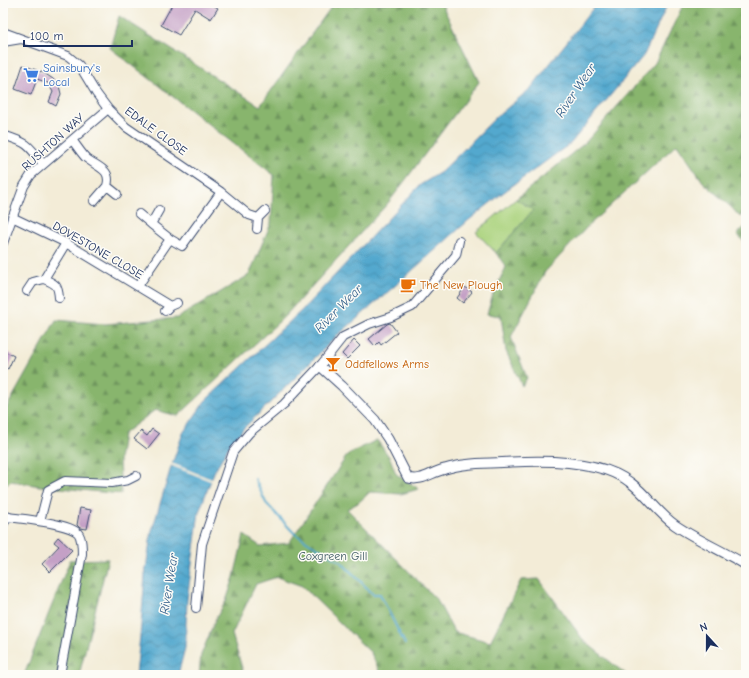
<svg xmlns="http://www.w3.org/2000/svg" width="749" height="678" viewBox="0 0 749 678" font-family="'Comic Neue',sans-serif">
<defs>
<pattern id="forest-firs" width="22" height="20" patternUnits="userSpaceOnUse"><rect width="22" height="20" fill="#88b56d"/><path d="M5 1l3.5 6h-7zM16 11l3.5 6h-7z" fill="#6e945d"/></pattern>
<pattern id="water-waves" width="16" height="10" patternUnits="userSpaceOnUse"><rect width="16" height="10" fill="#52a8ce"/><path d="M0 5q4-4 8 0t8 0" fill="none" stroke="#4389aa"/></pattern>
</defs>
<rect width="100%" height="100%" fill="#fdfcf7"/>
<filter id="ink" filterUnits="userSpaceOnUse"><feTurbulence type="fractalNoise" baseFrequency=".025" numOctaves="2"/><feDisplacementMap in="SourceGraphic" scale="8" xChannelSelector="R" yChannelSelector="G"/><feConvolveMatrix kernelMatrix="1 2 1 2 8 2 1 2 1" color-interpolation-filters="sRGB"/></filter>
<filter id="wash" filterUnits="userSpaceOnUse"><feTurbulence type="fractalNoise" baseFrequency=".012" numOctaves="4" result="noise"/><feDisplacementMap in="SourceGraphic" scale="16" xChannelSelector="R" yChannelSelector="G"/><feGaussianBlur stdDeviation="0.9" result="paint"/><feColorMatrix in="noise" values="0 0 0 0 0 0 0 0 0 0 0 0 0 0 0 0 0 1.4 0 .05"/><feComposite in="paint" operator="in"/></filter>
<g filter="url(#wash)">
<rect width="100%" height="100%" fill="#f3ecd7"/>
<path fill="#abd37e" stroke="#63816e" d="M516,199L534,210L496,253L476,232Z"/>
<path fill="url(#forest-firs)" stroke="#527266" d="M334,3H445L443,7L479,82L389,202L284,317L178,416L155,410L123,434L119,460L121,494L40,486L11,481L3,487V414L56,320L105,324L177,318L249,275L271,223L274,175L110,48L119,16L260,106Z
M684,3H746V211L740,217L732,208L703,182L677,144L588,226L545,272L511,337L527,378L522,386L506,351L501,316L487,314L494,291L506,267L496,253L533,210L516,199L586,142L655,63Z
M746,226V244L737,234Z
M377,440L390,458L396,474L419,489L401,494L370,492L358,503L347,509L437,600L454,632L490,642L521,580L539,579L584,641L627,675H381L371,653L302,586L277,577L256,584L232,634L244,675H199L201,655L216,618L226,601L234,577L244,535L260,546L289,543L348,454Z
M108,559L79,675H24L70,560Z"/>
<path fill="url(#water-waves)" stroke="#366c96" d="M597,3H668L644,55L571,143L504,192L469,220L396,285L338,335L277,396L243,429L228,448L215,470L199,512L187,600L185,648L178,675H136L140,636L145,575L151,534L171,467L183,433L205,401L302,310L420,185L441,172L494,119L531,88Z"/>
<path fill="#f3ecd7" d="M171,463L214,480L213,482L170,465Z"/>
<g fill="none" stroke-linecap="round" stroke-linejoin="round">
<path stroke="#52a8ce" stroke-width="2" d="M255,479L266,503L295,534L341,562L373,594H380L405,644"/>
</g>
<g id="blocks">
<path fill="#c4a0c6" d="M173,3H209L218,8L211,19L195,9L179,35L161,25Z
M23,65L44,73L53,79L59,86L61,94L56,106L49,102L53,92L48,83L37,79L31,95L15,89Z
M465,287L472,292L463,303L457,298Z
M390,323L397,332L381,345L379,342L375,346L369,339L387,324Z
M354,340L360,346L347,359L342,354Z
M6,352L14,356L8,369L3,366V359Z
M152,429L159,434L147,449L134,439L141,431L147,436Z
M80,508L91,510L87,529L80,528L77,525Z
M58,537L72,550L50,572L42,564L59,546L54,542Z"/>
</g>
</g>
<g filter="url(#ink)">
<use href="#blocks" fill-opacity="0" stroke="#3b4b70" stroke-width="1"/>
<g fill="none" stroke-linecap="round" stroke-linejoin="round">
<defs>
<path id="minor" d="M3,32L68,56L79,65L96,93L108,109L126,127L221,192L249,215L258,218L265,211
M3,42L21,39
M3,135C28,143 28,144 43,164
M72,140C77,146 81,153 86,158C97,167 112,169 107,186L117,194
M94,201L107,186
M159,210L151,224L170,239
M139,214L151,224
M12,217L66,243L170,306
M257,229L258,218
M3,243L24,186L31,175L108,109
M44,279L66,243
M138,286L170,239L182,246L221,192
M27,291L33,282L44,279C55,284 58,284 59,298
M165,311L170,306L177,303
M8,517C23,519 69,523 78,533C82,538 82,547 82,554L60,675
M40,521L48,490L65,481L112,483L128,480L136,476
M196,608L202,544L233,452L249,433L284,404L320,366L343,337L369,324L391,317L412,307L456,255L459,241"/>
<path id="tertiary" d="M320,366L342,386L375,420L388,439L408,478C422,482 431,472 445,469C466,462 489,464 511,462C546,460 603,460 631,483C647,495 658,513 675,525C697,540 723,551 746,565
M3,523L8,517"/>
</defs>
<use href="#minor" stroke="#3b4b70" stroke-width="10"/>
<use href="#tertiary" stroke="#3b4b70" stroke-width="11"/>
<use href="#minor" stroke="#fff" stroke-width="8"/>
<use href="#tertiary" stroke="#fff" stroke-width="9"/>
</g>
</g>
<defs>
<symbol id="supermarket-bare" viewBox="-9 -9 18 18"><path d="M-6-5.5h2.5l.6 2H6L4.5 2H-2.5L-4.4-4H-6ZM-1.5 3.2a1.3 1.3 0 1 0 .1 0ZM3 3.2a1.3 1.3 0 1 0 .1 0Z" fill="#3f7fe0" stroke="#fdfcf7" stroke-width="2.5" paint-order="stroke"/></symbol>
<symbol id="cafe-bare" viewBox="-9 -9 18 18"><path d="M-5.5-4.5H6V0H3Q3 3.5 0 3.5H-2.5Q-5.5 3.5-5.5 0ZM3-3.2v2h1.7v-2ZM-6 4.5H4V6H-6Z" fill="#e8710a" stroke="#fdfcf7" stroke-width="2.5" paint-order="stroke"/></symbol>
<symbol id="bar-bare" viewBox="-9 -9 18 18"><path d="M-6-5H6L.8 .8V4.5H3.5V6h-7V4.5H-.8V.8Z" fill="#e8710a" stroke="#fdfcf7" stroke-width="2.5" paint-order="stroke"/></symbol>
</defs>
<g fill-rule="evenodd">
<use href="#supermarket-bare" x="20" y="64" width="22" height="22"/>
<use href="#cafe-bare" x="397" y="274" width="22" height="22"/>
<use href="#bar-bare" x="322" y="353" width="22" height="22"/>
</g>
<g text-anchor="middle" stroke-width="3" stroke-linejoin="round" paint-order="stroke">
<g font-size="12" fill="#366cbe" stroke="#fdfcf7" text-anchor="start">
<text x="43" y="72">Sainsbury's<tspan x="43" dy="14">Local</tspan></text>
</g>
<g font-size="12" fill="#1b2f5e" stroke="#fdfcf7">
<text transform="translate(156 131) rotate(36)" y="4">EDALE CLOSE</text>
<text transform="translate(53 142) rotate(-42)" y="4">RUSHTON WAY</text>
<text transform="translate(98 250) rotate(30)" y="4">DOVESTONE CLOSE</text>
</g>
<g font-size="12" fill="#c56008" stroke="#fdfcf7" text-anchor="start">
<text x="420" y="289">The New Plough</text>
<text x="345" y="368">Oddfellows Arms</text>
</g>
<g font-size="12" fill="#466068" stroke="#fdfcf7">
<text x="333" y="560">Coxgreen Gill</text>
</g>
<g font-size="13" font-style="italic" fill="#315f8b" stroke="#fdfcf7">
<text transform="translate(575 90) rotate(-56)" y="5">River Wear</text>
<text transform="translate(338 308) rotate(-45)" y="5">River Wear</text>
<text transform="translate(168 584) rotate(-81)" y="5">River Wear</text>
</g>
</g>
<rect width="749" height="678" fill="none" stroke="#fdfcf7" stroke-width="16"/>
<g transform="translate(707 636) rotate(339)" stroke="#fdfcf7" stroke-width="3" paint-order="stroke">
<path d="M0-3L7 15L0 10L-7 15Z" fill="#1b2f5e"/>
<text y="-6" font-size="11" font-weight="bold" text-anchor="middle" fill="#1b2f5e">N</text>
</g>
<path d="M24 40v6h108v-6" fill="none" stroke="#1b2f5e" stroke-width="2"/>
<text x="30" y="40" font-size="12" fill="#1b2f5e" stroke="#fdfcf7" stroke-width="3" paint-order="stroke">100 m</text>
</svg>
